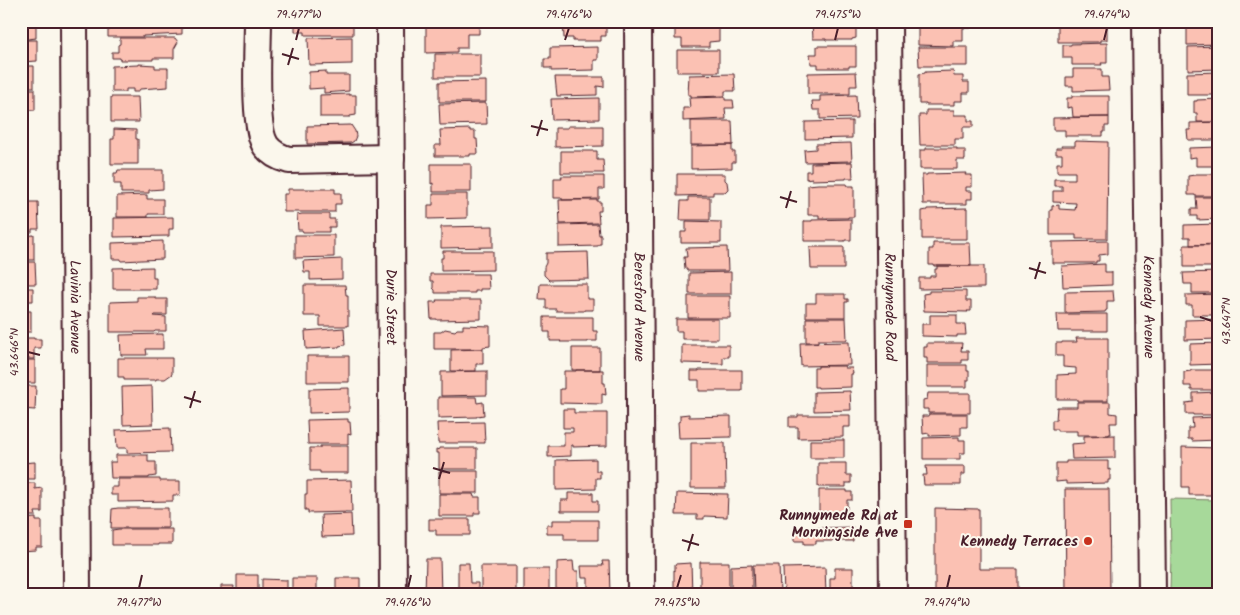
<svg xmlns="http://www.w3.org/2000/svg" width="1240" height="615" viewBox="0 0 1240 615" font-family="Kalam,sans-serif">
<rect width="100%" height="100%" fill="#fbf7ec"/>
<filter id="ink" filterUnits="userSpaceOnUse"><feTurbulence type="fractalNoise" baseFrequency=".02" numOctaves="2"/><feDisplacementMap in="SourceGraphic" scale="10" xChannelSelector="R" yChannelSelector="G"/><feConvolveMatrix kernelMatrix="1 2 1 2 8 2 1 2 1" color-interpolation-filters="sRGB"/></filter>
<g filter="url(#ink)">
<path fill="#a7d99a" stroke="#787c62" d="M1170,499L1219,500V594H1171L1170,589L1171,557Z"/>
<path fill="#fbc1b3" stroke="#4a1f2b" d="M21,21H34V24H36V38L21,40Z
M110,21H182V34L143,36V37H108V30H110Z
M295,21H349V23H353V35H305V32H295Z
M432,21L479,22V34H467V48H457V52L426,53V26H433Z
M563,21H606V36H601V41H573V38H564Z
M678,21H705V24H678Z
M812,21H856V38L852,39V40H826V39H813Z
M918,21H971V28H963V41H953V46L918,45Z
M1068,21H1107V40H1100V42H1058V26H1068Z
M1219,22V44L1187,45V23Z
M719,25V41L709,42V47H682V39H675V27H682V26Z
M352,37V64L309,65L308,38Z
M120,38H175L178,42L174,49V58H153V60H120V58H112V52H118V45L120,44Z
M21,40H37V61L21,62Z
M1107,43V63H1101L1102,65H1072V58H1063V45H1071V44Z
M817,46H856V66H849V68H818V64H811L810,54H817Z
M1219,46V69L1188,70V47Z
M598,47V60H594V70L551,71V68H544V59H550V48Z
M918,47H968V66H919Z
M677,50H719V72H677Z
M435,54H480V77H435Z
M139,64L155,65V68H168V87L140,89L138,92H133V89H126V92H112V66L139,65Z
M21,66H34V87H21Z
M1073,69H1102V77H1108L1109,90L1073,91V86H1066V77H1073Z
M326,71V75H349V91L324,93V88L309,89V72Z
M953,71L954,76H963V82H969V93H963V101H954V105H926V104H919V74L925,73V72Z
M856,72L857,86H850V94H808V73Z
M1219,72V95H1187V73Z
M734,74L735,91H725V96L691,97V95H688L689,75Z
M555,77H604V87L597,86V95L557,96Z
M486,81V102H439V82Z
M21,89H35V110L21,111Z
M349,94V95H356V115L350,116V117H320V95Z
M856,95L857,118L820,119V110H813L812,101H820V96Z
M1072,96H1109V117H1073L1072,107L1067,108V98H1072Z
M111,97H138L139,122H111Z
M725,97V100H733L734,108H725L726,119L683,121V108H690L689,98Z
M599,98V119L552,120L551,99Z
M1219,99V122H1197V113H1194V101H1197V100Z
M486,103L487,124L440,125L439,104Z
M926,110H954V115H968V121H973V127H963V139H955V145H920L919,115H926Z
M1109,117V126H1105V132H1103V136H1065V130H1053V118Z
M691,121H732L733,145H691Z
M852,121V138L805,139V122Z
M1219,122V140H1188L1187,130H1190V123Z
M351,125L355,131L356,136L354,141L351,143L307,144V126Z
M568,126H603V146L555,147V128H568Z
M114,129L136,130V139H138V164H111V139H114Z
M470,129V131H475V139H477L478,154H470V156H435V145H441L440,130Z
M1075,141L1108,142L1107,239H1076V235H1050V210H1052V206L1059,205V209L1075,210L1076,203L1053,202V191H1062V186H1054V179H1075V172H1057V163H1062V154H1056V148H1062L1061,146H1075Z
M851,143L852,161L805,162L804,150L816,149V144Z
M732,145V152H735V162H732V168L691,169V146Z
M1219,147V166H1196V157L1189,158V148Z
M926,148H957V150H965V160H957V169H920V150H926Z
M561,151H597V160H603L604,173H561Z
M852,162L853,178H846V179L812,180V178L806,179V171H811V163Z
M21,164H25V166H27V183H25V187H21Z
M431,164H471V192H433V183L431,184Z
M118,170H163V189L149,190V193H121V184H114V173H117Z
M966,173L965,175H972V187H966V191H972V199H967V204H923L922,175H927V174Z
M677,174H725V180L727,182L728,189L725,192H713V195L677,196Z
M1195,174H1219V196H1195V195H1188V176L1195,175Z
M561,176H604V189H599V199L562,200V198H554V178H562Z
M818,184H847L848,186H854V217H848V218H819V215H808V185Z
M288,189H335V193H341V204H335V212H284V194H288Z
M433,194H467V218L428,219V205H433Z
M147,195V199H163V214H148V217H117V196Z
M688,197H710V220H680L681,201H688Z
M1196,197H1219V219L1197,220V216H1191V209H1197Z
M559,200H598V202H601V211H598L599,223L560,224Z
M21,202H38L39,229H32V232H21Z
M967,208V239H922V211L927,210V209Z
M302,214H329V219H335V227H329V232H303L302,230H298L297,215Z
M173,217V229H169V236L114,237V218Z
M851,219V240H845V241H804V221H812V220Z
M686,221L721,222V243H681V232H686Z
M598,224L599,235H601V244H599L598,246L559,247V225Z
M1219,224V244L1190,245V237H1184V225Z
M493,226V247L441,248V227Z
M34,235V260H21V236Z
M295,235H334V257L295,258Z
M163,241V259L121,261V259H112V243Z
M1108,241V254L1099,255V261H1096V263H1052V242Z
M933,243H970L971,266H934V265H929V249H933Z
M1184,245H1219V267H1184Z
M727,247L728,271H687V269H685L684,257H687L686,248Z
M810,247H844V269H811Z
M443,251H493V270L441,271V258H443Z
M588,252L589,279L549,280L544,275V267L546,263V253Z
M342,259V279L310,280V272H304L303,261Z
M21,262H35L36,284H21Z
M1105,264V272H1112V285L1063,287L1062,266Z
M937,266H984V288L919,289V278H930V276H935V269H937Z
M153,267V278H156V289H113V268Z
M731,272V294H689V273Z
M1219,272V293H1192V284H1184L1183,273Z
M430,274H488L489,289H480V291H475V293H435V290L433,288V281H430Z
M540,284H587V299H593V310H584V311H556V309H546V299H539Z
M304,285H345L346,295H348V326H320V316H304Z
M21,287H27V288H33V301H26V310H21Z
M929,291H966V301H971V311H967L968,312L924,311L923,294L929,293Z
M1113,291L1114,301H1107V310H1106L1105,312L1065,313V292Z
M816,294H845V299H848V302H845V317H806V303H816Z
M1219,294V315H1192V305H1186V295Z
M688,296H730V318H688Z
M137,297H155V299H167V315H155L154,316L166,317V331H155L154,332H110V302L137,301Z
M436,300H481V319L437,320V319H431L430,302H437Z
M21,311H31V332H21Z
M1057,314H1107V331H1058Z
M930,315H957V324H965L966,335H957V337L922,336V324H930Z
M544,317H593V331H597V341H588V342H560L561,341H550V332H544Z
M806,318H846L847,340H818V342H806Z
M676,319H718V339H682V331H676Z
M1219,319V339L1185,340V320Z
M463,325L490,326V346L483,347V349H434V332H441L445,329L455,331L457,329H463Z
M344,328L345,345L339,346V347L306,349L305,331Z
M163,334V349H146L147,355H121L120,335Z
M21,338H34V339H41V348H34V359H21Z
M1076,338H1108V401H1077V399H1057V375L1076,374V368L1063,367V356H1056V343H1062V342H1077Z
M849,342L850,365L801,366L800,343Z
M927,343H962L961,351H968V360H962V363H927V358H924V347H927Z
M1219,343V364L1190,365V344Z
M682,345H729V357H723V364L682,363Z
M572,348H600V370H572Z
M483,349V364H476V371H451V350Z
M307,356H349V382H307Z
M118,358H172V374L165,379H156V380H124V377H118Z
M21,360H35V383H21Z
M927,365H967V371H969V380H967V387H927Z
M818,366H845V368H852L853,374H851V387L818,388V387H814V368H818Z
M576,370H603V383H605L606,395L602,394V404L560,403V389H564V371H576Z
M699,370H742V391H699V380H691V371H699Z
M1191,370H1219V390H1191V386H1184V372L1191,371Z
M487,371V395L441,396V372Z
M21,386H36L35,410L21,409Z
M152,386L153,424L123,425L122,387Z
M349,388V412L309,413V389Z
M850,391L851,410L814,411V392Z
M1219,392V415H1193V414H1186V403L1193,402V393Z
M928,393H970V413H928V409H923V400L927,399Z
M438,397H476L477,403L483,402L484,415L477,416V417L438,418Z
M1077,402H1110V413L1117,414V423H1110L1111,434H1109V435H1077V431H1057V429H1052V420H1056L1057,407H1077Z
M563,409H574V413H607V446L573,447V445H571V456L548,457V446H564V432H573V428H563Z
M689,414V417L731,416V437L679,438L678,422L680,421V415Z
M929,414H967V427H961V435L929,436V433L923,434L922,416H928Z
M798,415H850V427H843V437L798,438V427H789V417H798Z
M21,417H25V430L21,431Z
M1219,417V440L1192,441V439H1188V428H1193L1192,418Z
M348,419V422H350L351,435L348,434V444H308L307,420Z
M484,422L485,443H438L437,423Z
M170,428L171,452L127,453V448H117L116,430Z
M1115,435V458L1072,459L1071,444L1084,443V436Z
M959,437V440H965V453H960V459H923V438Z
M810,440H844V458H810Z
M691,443H725L726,488H691Z
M320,446H348V473H320V471H310V448H320Z
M1182,447L1219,448V482H1214L1213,495H1189V487H1182Z
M439,448H477V469H439V453H436V449L439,450Z
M116,455H148V462H156V476L149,477V478H111L110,462H116Z
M596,459V471H600V478H596V489L556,490V460Z
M1066,461H1108V470L1110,469V480H1108V483L1066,484V481L1056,482V463H1066Z
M35,462V479H21V463Z
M818,463H846V475H851V483H846V487H818Z
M926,466H965V474H961V485H924L923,475H927Z
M439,471H478V493H439Z
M118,479H160V481H180V495H173V501L118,502V495H111V487H118Z
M351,480L352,512L308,513V510H305V494H307V481Z
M21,483H35V489L42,488V512H35L36,516H21Z
M1065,489H1109L1110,594H1066Z
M819,490H847V492H852V500H847V511L819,512Z
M568,493H593V501H598V511H561V500H568Z
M677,493L728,494L727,517L704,516V519H697V515H676Z
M439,494H473L474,497H480V513H474V516H439Z
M118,508H168V528H111L112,509Z
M935,508L979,509V569H1018V594H935Z
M351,514L352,536L322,537L321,515Z
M36,518V521H42V547H36V550L21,551V519Z
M429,519H470V535H436V530H429Z
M552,520H598V540H564V534H547V525H552Z
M853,527V541H816V544H804V541H794V530H816L815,528Z
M119,529H172V544H158V545H112V530Z
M426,559H440L441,594H425Z
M573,561L574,571H578V594H556V571H557V562Z
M602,561H609L610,594H588V578H582L581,566H603Z
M700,562H729V594H699V592H700Z
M458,563H469L470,583H478V594H458Z
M691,563L692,594H674V570L675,571V564Z
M752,565V594H731V566Z
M753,565H779L780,594H754Z
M481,566H516V594H481Z
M825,567L826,594H784L783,568Z
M835,568H853V594H830V578H835Z
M524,569H549V594H524Z
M237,575H258V594H237Z
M292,578H317V594H292Z
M336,578H360V594H336Z
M262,579L287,580V594H262Z
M221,586H234L233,594H221Z"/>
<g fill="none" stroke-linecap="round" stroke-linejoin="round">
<defs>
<g id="minor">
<path id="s1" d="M74,21L77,594"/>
<path d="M258,21C258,47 253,128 266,146C272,154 281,158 289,160L391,158"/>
<path id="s2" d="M390,21L393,594"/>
<path id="s3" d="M638,21L641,594"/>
<path id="s4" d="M888,21L893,594"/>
<path id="s5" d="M1146,21L1152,594"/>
</g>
</defs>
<use href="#minor" stroke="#4a1f2b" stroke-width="30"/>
<use href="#minor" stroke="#fbf7ec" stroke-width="26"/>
</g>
</g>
<path fill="none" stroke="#4a1f2b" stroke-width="2" d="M296,40L299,28M565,40L569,28M835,40L838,28M1104,40L1107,28M282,54L299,59M288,65L293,48M531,126L548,130M537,136L542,120M780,197L797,202M786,208L791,191M1029,268L1046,273M1035,279L1040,262M1200,317L1212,321M28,352L40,355M184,397L201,402M190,408L195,391M433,468L450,473M439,479L444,462M682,540L699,545M688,551L693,534M139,588L142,575M408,588L411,575M677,588L681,575M947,588L950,575"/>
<g fill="#c8321e" stroke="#fbf7ec" stroke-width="2">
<rect x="903" y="519" width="10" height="10" rx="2.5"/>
<circle cx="1088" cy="541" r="5"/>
</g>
<g text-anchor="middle" stroke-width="4" stroke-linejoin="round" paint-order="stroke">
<g font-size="15" fill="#4a1f2b" stroke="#fbf7ec">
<text dy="5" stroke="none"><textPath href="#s5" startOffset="286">Kennedy Avenue</textPath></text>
<text dy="5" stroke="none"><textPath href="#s1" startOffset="286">Lavinia Avenue</textPath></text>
<text dy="5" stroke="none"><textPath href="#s2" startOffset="286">Durie Street</textPath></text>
<text dy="5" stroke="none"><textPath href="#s3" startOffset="286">Beresford Avenue</textPath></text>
<text dy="5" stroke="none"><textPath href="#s4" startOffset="286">Runnymede Road</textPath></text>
</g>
<g font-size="15" font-weight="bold" fill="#4a1f2b" stroke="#fbf7ec" text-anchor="end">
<text x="898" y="520">Runnymede Rd at<tspan x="898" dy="17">Morningside Ave</tspan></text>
<text x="1078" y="546">Kennedy Terraces</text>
</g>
</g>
<rect width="1240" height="615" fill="none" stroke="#fbf7ec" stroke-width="55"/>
<rect x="28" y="28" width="1184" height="560" fill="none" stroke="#4a1f2b" stroke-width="2"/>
<g font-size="12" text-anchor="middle" fill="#4a1f2b">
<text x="299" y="18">79.477°W</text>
<text x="569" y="18">79.476°W</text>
<text x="838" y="18">79.475°W</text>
<text x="1107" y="18">79.474°W</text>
<text transform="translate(1226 321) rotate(-90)" y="4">43.647°N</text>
<text transform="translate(14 352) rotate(-90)" y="4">43.646°N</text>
<text x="139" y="606">79.477°W</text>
<text x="408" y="606">79.476°W</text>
<text x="677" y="606">79.475°W</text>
<text x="947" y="606">79.474°W</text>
</g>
</svg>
